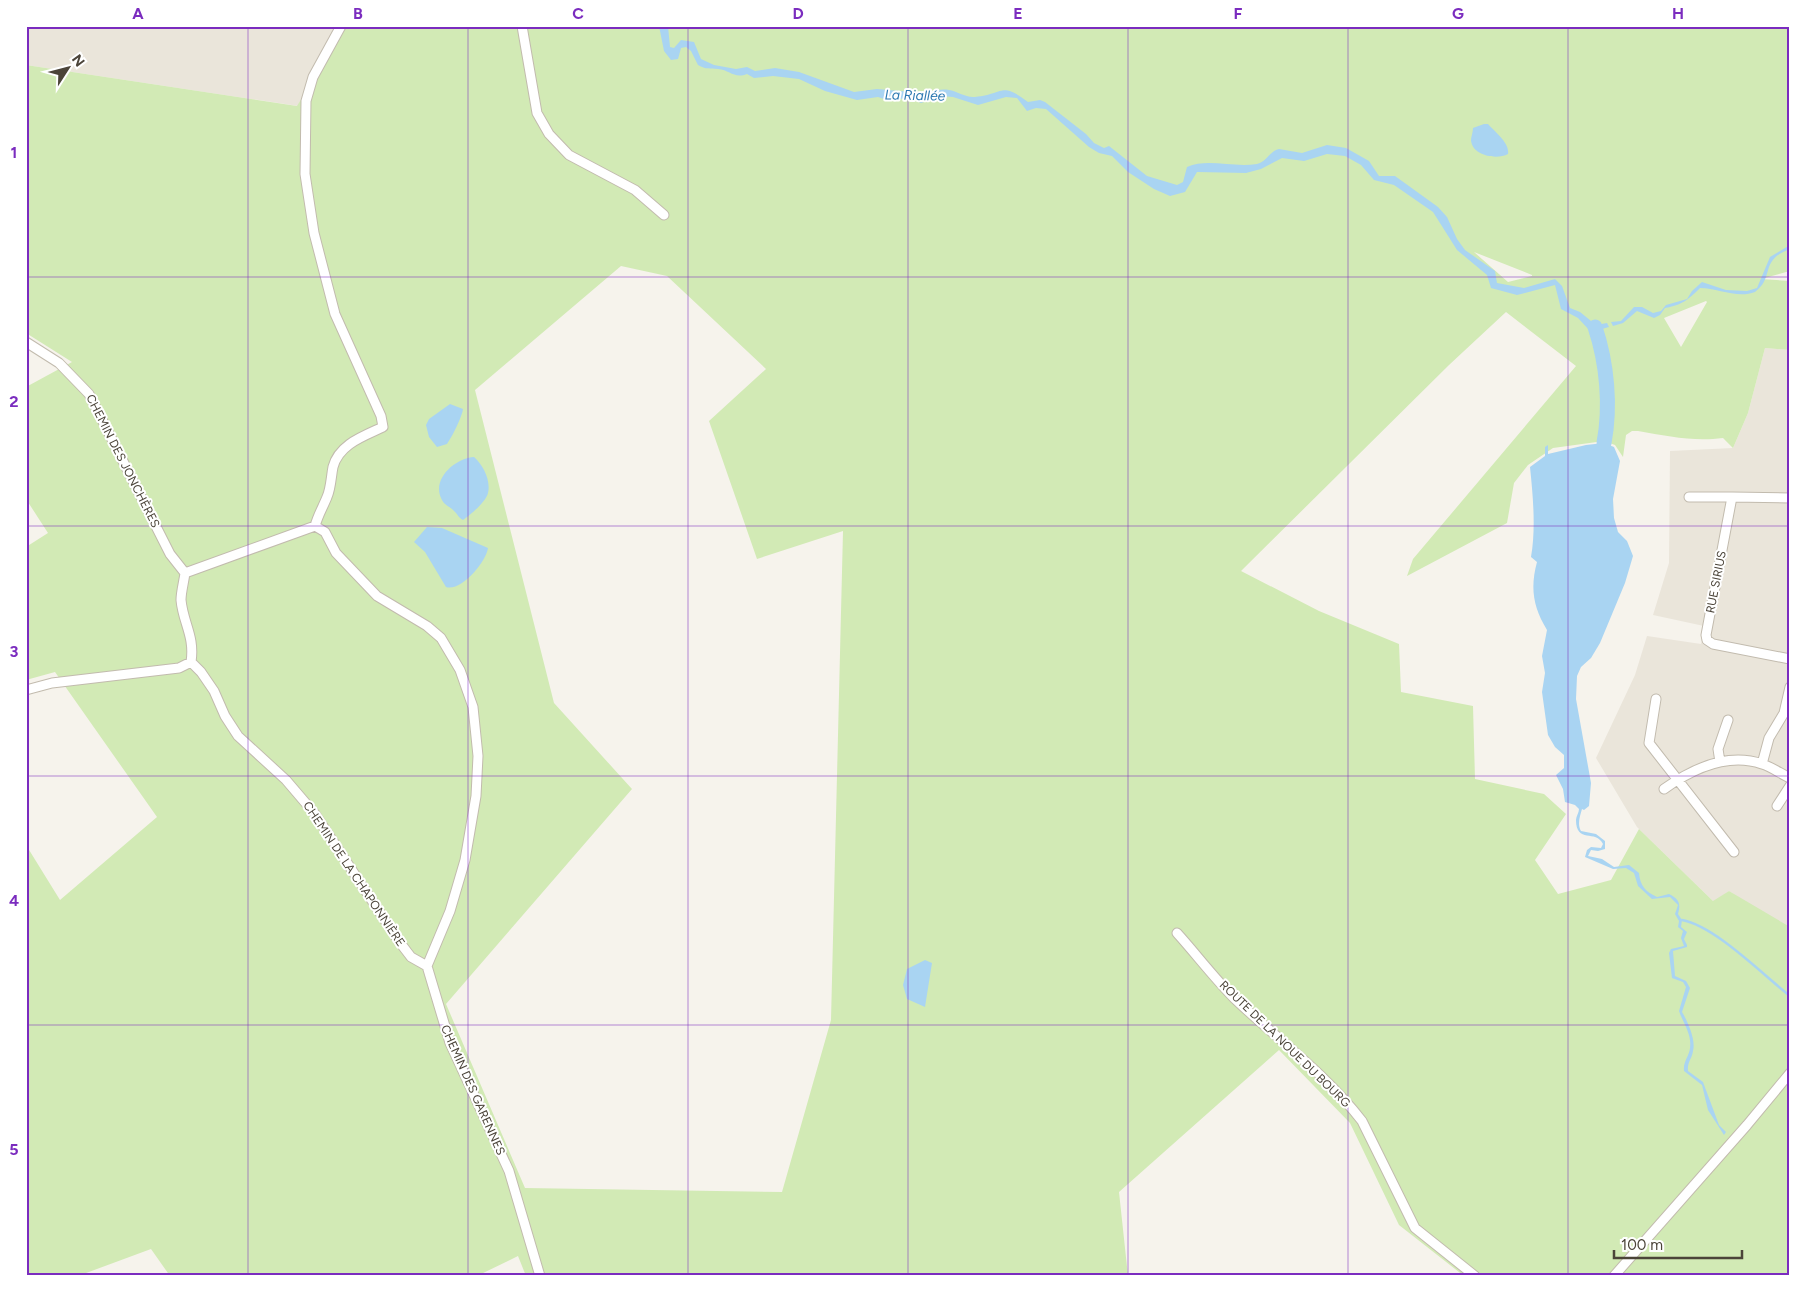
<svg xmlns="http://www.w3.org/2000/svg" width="1816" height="1302" viewBox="0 0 1816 1302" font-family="Figtree,sans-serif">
<rect width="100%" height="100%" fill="#f6f3ec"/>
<path fill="#eae5da" d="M26,26H337L298,106L26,65Z
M1765,348L1790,350V932L1729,891L1714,902L1637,827L1596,758L1635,675L1647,636L1701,644L1704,626L1653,615L1669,563L1670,451L1733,448L1748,413Z"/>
<path fill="#d2eab5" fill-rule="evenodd" d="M346,26H1790V271L1761,279L1790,281V350L1765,348L1748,413L1733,448L1723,438C1694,442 1667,436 1638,431H1632L1626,435L1623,457L1615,445L1604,441L1553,448L1528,465L1514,483L1507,523L1407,576L1413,559L1576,366L1506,312L1449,365L1241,571L1319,611L1399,644L1401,692L1473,706L1475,779L1544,794L1566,814L1535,860L1558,894L1611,880L1639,829L1713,901L1729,891L1790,927V1276H1464L1399,1225L1350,1123L1279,1050L1119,1192L1128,1276H526L518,1256L477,1276H170L151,1249L78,1276H26V845L60,900L157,817L55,672L26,680V547L48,533L26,499V387L72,362L26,333V65L297,106ZM1474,252L1532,275V276L1508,282ZM621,266L667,276L766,369L709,421L757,559L843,531L831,1020L782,1192L525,1188L446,1004L632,789L554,703L475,390ZM1706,301L1707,302L1681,347L1664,318Z"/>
<path fill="#a9d4f2" d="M659,26H668L670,47L674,48L681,40L694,42L701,59L714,65L736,69L747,67L755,71L775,68L799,72L854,92L877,89L912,92L919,95C930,93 938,88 949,90C957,91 966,98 975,97C1005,94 1000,81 1028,102L1040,100L1045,102L1086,134L1094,143L1104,148L1109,146L1147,176L1177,185L1183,182L1187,167C1208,158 1233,168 1257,164C1266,162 1270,151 1279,149L1302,153L1327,145L1346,148L1369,161L1379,176H1395L1438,207L1447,217L1457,239L1465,250L1495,271L1497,283L1524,288L1555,279L1562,286L1570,308L1580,312L1596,325L1607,323L1609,327L1591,332L1578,318L1561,309L1555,285L1517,295L1491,288L1487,275L1457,250L1433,212L1394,185L1374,180L1361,165L1345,156L1327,154L1304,161L1282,158L1261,169L1246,173L1197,172L1185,192L1170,196L1154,189L1128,172L1112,156L1099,153L1089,147L1046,109L1036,108L1027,111L1017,98L1006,97L978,105L953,97L940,96L921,103L911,98L887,100L878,97L857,100L825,91L799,79L773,76L754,78L747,74C734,79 730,70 718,69C710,68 706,70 698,65L691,51L686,47L681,48L678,59L671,60L664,51Z
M1484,124H1488C1495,132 1510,143 1508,154C1497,160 1472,156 1471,140C1471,137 1473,132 1473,128Z
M1790,245V249C1759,260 1775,277 1755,292C1737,299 1718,288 1700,288C1688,300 1682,305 1665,308L1660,315L1654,318L1637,311L1623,323L1613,326L1611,322L1621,321L1634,307H1642L1653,313L1661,311L1666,305L1687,299L1692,291L1702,282L1726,290L1747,291L1757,288L1770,257Z
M450,404L463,409C462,417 452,437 447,444L437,447L429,437L426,425L429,419Z
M1604,443L1614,447L1620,461L1613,499L1614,518L1618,532L1627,541L1633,556L1625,583L1600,643L1591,658L1581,667L1577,676L1576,699L1591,783L1589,806L1584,810L1582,809C1580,816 1577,824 1581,831L1596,834L1605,841V849L1598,851L1591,850L1588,856L1602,859L1614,867L1629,865L1639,873C1640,886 1646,892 1657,897L1669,894C1679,899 1681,903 1678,914L1682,920L1681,927L1687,932L1684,939L1687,945V947L1673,951L1675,976L1686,981L1690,988L1682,1012C1688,1022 1696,1040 1693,1051C1692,1059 1687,1062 1688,1071L1703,1082L1719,1125L1726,1132L1724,1135L1708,1110L1702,1085L1684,1071C1683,1061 1689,1057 1690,1048C1692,1034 1683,1023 1679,1011L1686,987L1683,982L1672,978L1669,953L1671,949L1684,946L1681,938L1683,931L1678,927L1679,921L1675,914L1678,905L1670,897L1652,899L1638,886L1634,873L1626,868L1613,869L1585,857L1587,850L1591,847L1601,848L1603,844C1596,829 1576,844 1576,820C1576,816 1579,813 1579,809L1575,805L1565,802L1563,789L1556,775L1564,768V755L1555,747L1548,735L1542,692L1545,673L1542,656L1547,630C1533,607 1530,588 1537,562L1531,557C1536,529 1533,496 1530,467L1545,456V447L1548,445V454L1586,445Z
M474,457C483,465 491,480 488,493C486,502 470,515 463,520C458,517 458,515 455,512C450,506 444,506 441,498C432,478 456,458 474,457Z
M427,527L442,528L488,548C486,562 461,592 446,587L425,552L414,542Z
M925,960L932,963L925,1007L907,999L903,985L907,969Z"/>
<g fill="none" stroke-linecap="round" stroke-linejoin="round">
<path stroke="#a9d4f2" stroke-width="2.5" d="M1682,920C1715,926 1762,974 1790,996"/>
<path stroke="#a9d4f2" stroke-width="15" d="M1595,327C1607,363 1611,406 1604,443"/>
<defs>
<path id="minor" d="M522,26L537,113L549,134L569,155L635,190L664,215
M26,342L59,363L89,394L170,554L185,573
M1689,497H1732
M1790,498L1732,497L1706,635L1707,640L1713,644L1790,659
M315,526L325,532L336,553L377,596L427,626L441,638L460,670L473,707L478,756L476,796L465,860L450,911L427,966L450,1043L509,1171L540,1276
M191,662L201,672L214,691L225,716L238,736L286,780L315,814L398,940L411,957L427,966
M26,690L52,683L179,668L191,662C195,636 183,623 181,600C181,592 184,581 185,573L315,526C318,515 323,507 327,497C331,488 331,477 333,467C339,444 364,436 383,427L381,416L335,314L314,233L305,174L306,101L313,77L341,26
M1656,699L1649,743L1734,852
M1720,762L1718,749L1728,720
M1762,764L1769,738L1784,713L1790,687
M1664,789C1692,769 1727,752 1762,764C1772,767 1781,774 1790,778
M1777,806L1790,786
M1177,933C1196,954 1214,978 1235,999C1277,1039 1326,1074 1362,1121L1415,1228L1475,1276
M1614,1276L1747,1125L1790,1073"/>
</defs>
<use href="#minor" stroke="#c2bbae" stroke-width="11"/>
<use href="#minor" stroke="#fff" stroke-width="9"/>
</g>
<path fill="none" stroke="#7b2cbf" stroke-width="1" stroke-opacity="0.55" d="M248,26V1276M468,26V1276M688,26V1276M908,26V1276M1128,26V1276M1348,26V1276M1568,26V1276M26,277H1790M26,526H1790M26,776H1790M26,1025H1790"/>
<g text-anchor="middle" stroke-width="4" stroke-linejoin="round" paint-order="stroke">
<g font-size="12" fill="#4b4439" stroke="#fff">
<text transform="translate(123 461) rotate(63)" y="4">CHEMIN DES JONCHÈRES</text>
<text transform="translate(1716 582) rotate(-79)" y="4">RUE SIRIUS</text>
<text transform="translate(354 874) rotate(56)" y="4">CHEMIN DE LA CHAPONNIÈRE</text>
<text transform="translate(1285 1044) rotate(44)" y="4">ROUTE DE LA NOUE DU BOURG</text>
<text transform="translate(473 1090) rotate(66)" y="4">CHEMIN DES GARENNES</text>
</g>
<g font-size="14" font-style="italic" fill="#2e7ab2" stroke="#fff">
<text transform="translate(915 95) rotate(1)" y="5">La Riallée</text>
</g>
</g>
<rect width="1816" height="1302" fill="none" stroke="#ffffff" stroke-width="55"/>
<g transform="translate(68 68) rotate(54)" stroke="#ffffff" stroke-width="4" paint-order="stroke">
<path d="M0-4L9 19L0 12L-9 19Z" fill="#4b4439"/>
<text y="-8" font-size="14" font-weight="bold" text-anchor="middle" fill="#4b4439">N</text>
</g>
<path d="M1614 1250v8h128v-8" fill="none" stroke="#4b4439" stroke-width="2.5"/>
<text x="1621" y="1250" font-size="15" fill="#4b4439" stroke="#ffffff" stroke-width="4" paint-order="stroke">100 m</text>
<rect x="28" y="28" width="1760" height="1246" fill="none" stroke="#7b2cbf" stroke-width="2"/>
<g font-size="16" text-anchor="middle" font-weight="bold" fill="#7b2cbf">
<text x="138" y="19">A</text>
<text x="358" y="19">B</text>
<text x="578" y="19">C</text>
<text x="798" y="19">D</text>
<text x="1018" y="19">E</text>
<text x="1238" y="19">F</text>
<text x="1458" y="19">G</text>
<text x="1678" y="19">H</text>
<text x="14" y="158">1</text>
<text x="14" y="407">2</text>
<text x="14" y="657">3</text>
<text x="14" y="906">4</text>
<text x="14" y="1155">5</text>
</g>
</svg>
